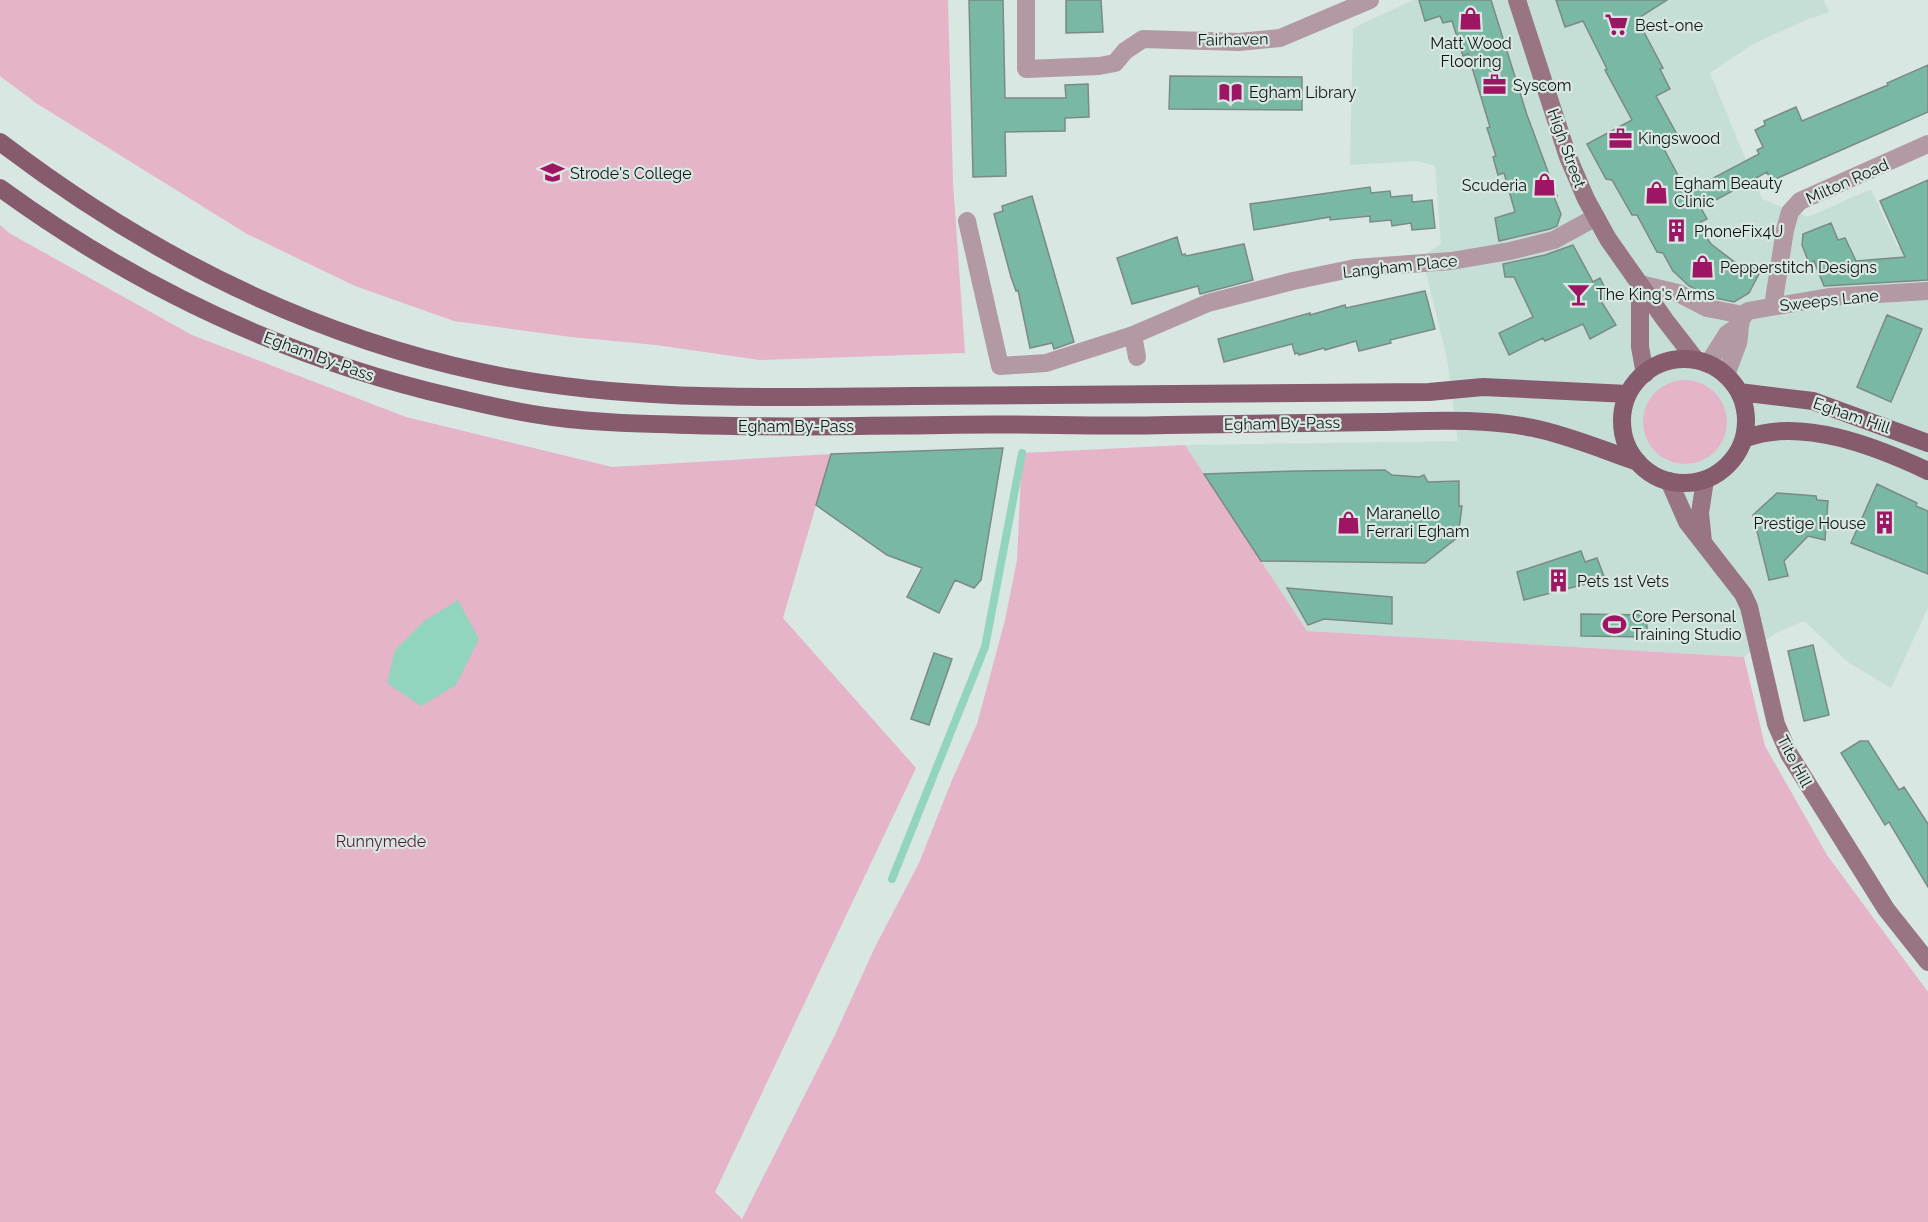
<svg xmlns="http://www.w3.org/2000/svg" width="1928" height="1222" viewBox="0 0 1928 1222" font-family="Raleway,sans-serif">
<rect width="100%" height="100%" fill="#d8e7e2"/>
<path fill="#c6dfd6" d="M1413,0H1824L1829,12L1808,19L1753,44L1710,73L1762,199L1808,217L1871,189L1897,246L1921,242L1928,248V608L1891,688L1849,663L1804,621L1774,634L1744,657L1307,631L1185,445L1458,441L1447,359L1422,256L1441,244L1435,166L1417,161L1350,165L1353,28Z"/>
<path fill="#e5b4c8" d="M0,0H948L953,183L965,353L760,360L656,345L571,337L454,321L355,286L247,234L36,103L0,76Z
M0,225L9,233L192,335L406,417L612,467L831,454L783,618L916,768L715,1192L742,1219L834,1037L875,947L919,863L952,780L977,724L1005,620L1017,560L1022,453L1185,445L1307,631L1744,657L1765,746L1827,855L1928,992V1222H0Z
M1643 422a42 42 0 1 1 84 0a42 42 0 1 1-84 0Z"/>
<path fill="#93d4bf" d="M458,600L479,639L456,685L421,706L387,683L395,650L424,621Z"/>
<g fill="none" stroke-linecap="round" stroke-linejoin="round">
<path stroke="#93d4bf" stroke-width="8" d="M892,879L985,647L1022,453"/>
</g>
<path fill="#78b8a4" stroke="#7c8a85" stroke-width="1.5" d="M969,0H1003L1005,98H1066L1065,85L1088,84L1089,117L1065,118V131L1005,132L1006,176L973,177Z
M1066,0H1101L1103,32L1066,33Z
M1419,0H1491L1527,115L1557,196L1554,197L1561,214L1557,226L1550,229L1499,241L1495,218L1515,212L1504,173L1498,175L1493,157L1496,156L1487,128L1490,127L1468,54L1463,56L1452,21L1443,23L1440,16L1425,21Z
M1556,0H1667L1637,19L1663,68L1660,69L1670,89L1656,96L1680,140L1664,149L1687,192L1759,154L1757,150L1763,147L1755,130L1765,125L1764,121L1796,107L1802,121L1888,85L1887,83L1928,65V112L1771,181L1767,172L1701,208L1707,219L1697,224L1711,244L1736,263L1761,270L1749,293L1734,302L1711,297L1689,286L1673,271L1663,253L1657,252L1637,215H1632L1612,180L1606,179L1587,144L1632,120L1605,70L1607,69L1583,21L1565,27Z
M1170,76L1302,77V110L1169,109Z
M1928,180V280L1824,286L1814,261L1809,263L1802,245L1803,234L1831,223L1838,240L1845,238L1856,261L1905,257L1880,201Z
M1370,187L1371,193L1390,191L1391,197L1412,195V202L1432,200L1435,228L1412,230L1411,223L1392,226L1391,220L1370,222V216L1330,220V217L1254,230L1250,204Z
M1032,196L1074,342L1054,349L1052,343L1030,348L1018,290L1016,291L1011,277L994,214L1003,211L1002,206Z
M1177,237L1182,255L1185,254L1186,256L1244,244L1253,280L1200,294L1198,286L1132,304L1117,258Z
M1573,245L1593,282L1600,278L1609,296L1601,301L1616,325L1590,339L1583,324L1545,341L1543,338L1509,355L1499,333L1533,317L1514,277H1505L1503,264L1545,255Z
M1425,291L1435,329L1390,340L1391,343L1359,351L1356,341L1325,350L1324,348L1299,355L1298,353L1295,354L1292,344L1224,362L1218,339L1310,313V315L1345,305L1346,308Z
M1887,315L1922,329L1891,402L1857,387Z
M1003,448L981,580L974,588L955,580L939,613L907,597L922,568L887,555L816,505L831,454Z
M1385,470L1392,475L1419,477L1424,475L1428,482L1459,481V506H1462L1458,537L1425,563L1261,561L1204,474L1297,471Z
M1877,484L1917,503L1916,506L1928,511V574L1851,543Z
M1777,493L1816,496L1817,500L1828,501L1825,540L1808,536L1784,561L1788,576L1769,580L1753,515Z
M1581,551L1585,562L1597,558L1605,579L1524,600L1517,572Z
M1287,588L1392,597V624L1324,619L1308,625Z
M1581,614L1647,615V637L1581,636Z
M1813,645L1829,715L1804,721L1788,651Z
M934,653L952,659L929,725L911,719Z
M1860,741H1868L1899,790L1904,787L1928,824V887L1889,822L1885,825L1841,753Z"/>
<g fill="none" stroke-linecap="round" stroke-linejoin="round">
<path stroke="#b299a3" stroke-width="18" d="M1026,0V69L1099,66L1115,63L1125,51L1143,39L1239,42L1280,38L1370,0
M967,221L1000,366L1046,363L1133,335L1208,303L1293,281L1355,268L1451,261L1510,251L1554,240L1596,217
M1640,284L1678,293L1707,308L1743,315
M1773,306L1785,230L1790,212L1800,201L1928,144
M1133,335L1137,357
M1708,364L1727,334L1739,326
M1726,375C1730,364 1734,354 1738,343C1741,331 1737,320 1748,311L1829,297L1928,291"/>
<path stroke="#997583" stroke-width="18" d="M1517,0L1568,157L1586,199L1608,239L1665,320L1696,360
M1640,284V347L1645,374
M1669,481L1687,522L1743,594L1749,607L1776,724L1789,754L1886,909L1928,962
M1703,542L1700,513L1705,480"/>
<path stroke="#865b6d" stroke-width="18" d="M0,142C143,251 305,334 481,372C623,403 770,397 913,396C1085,394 1257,393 1429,392L1483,387L1628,394
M0,188C136,287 289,359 453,397C486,405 520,413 553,417C599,423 644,424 689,425C775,428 860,426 945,425C1019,423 1093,427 1167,425C1238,424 1309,423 1380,422C1430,421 1483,418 1533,428C1568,435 1603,450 1638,462
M1622 421a62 62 0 1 1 124 0a62 62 0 1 1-124 0Z
M1739,392L1813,401L1928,443
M1744,439C1800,416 1877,447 1928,471"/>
</g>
<defs>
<symbol id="shop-bare" viewBox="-9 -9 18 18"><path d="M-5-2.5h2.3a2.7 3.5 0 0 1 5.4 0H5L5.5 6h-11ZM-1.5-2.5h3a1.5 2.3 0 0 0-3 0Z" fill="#9e1563" stroke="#d8e7e2" stroke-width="2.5" paint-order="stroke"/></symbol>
<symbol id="supermarket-bare" viewBox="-9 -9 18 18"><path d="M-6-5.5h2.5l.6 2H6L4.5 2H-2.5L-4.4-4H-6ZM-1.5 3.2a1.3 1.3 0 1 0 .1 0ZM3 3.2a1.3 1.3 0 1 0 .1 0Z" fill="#9e1563" stroke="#d8e7e2" stroke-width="2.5" paint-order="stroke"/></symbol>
<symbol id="office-bare" viewBox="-9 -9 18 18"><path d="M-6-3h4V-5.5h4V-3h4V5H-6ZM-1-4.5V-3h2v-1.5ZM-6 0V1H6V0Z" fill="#9e1563" stroke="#d8e7e2" stroke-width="2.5" paint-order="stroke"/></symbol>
<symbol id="library-bare" viewBox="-9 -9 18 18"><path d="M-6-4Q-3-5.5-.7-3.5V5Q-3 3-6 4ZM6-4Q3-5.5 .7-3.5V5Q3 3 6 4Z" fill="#9e1563" stroke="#d8e7e2" stroke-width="2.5" paint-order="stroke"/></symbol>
<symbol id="university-bare" viewBox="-9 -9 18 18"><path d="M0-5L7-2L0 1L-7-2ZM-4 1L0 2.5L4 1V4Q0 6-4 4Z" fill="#9e1563" stroke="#d8e7e2" stroke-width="2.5" paint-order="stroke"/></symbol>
<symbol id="building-bare" viewBox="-9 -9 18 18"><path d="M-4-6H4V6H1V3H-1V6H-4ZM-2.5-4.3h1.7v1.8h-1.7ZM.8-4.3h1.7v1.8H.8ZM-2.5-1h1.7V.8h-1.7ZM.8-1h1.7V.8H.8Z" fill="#9e1563" stroke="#d8e7e2" stroke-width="2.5" paint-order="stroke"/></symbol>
<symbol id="bar-bare" viewBox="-9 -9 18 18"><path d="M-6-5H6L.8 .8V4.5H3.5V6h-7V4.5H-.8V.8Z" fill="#9e1563" stroke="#d8e7e2" stroke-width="2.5" paint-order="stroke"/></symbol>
<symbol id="stadium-bare" viewBox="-9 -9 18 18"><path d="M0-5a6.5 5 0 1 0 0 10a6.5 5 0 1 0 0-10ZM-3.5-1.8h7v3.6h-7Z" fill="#9e1563" stroke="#d8e7e2" stroke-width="2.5" paint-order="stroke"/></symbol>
</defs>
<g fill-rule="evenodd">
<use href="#shop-bare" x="1454" y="2" width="33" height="33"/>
<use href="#supermarket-bare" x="1600" y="8" width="33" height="33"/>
<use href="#office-bare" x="1478" y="68" width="33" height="33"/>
<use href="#library-bare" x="1214" y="76" width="33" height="33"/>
<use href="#office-bare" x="1604" y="122" width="33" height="33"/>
<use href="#university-bare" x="536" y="156" width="33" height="33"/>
<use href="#shop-bare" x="1528" y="168" width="33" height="33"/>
<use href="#shop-bare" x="1640" y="176" width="33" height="33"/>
<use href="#building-bare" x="1660" y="214" width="33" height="33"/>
<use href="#shop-bare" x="1686" y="250" width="33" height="33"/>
<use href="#bar-bare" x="1562" y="278" width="33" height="33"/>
<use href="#shop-bare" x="1332" y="506" width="33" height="33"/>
<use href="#building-bare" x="1868" y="506" width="33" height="33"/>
<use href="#building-bare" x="1542" y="564" width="33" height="33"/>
<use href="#stadium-bare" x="1598" y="608" width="33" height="33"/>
</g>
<g text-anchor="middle" stroke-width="4.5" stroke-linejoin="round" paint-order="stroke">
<g font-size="16" fill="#101614" stroke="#d8e7e2" text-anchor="start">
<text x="1635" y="31">Best-one</text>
<text x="1471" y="49" text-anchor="middle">Matt Wood<tspan x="1471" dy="18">Flooring</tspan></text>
<text x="1513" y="91">Syscom</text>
<text x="1249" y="98">Egham Library</text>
<text x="1638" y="144">Kingswood</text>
<text x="570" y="179">Strode's College</text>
<text x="1674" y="189">Egham Beauty<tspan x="1674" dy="18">Clinic</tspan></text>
<text x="1527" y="191" text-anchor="end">Scuderia</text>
<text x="1694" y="237">PhoneFix4U</text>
<text x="1720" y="273">Pepperstitch Designs</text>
<text x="1596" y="300">The King's Arms</text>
<text x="1366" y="519">Maranello<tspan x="1366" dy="18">Ferrari Egham</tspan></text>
<text x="1866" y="529" text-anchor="end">Prestige House</text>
<text x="1577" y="587">Pets 1st Vets</text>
<text x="1632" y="622">Core Personal<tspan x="1632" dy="18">Training Studio</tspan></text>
</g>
<g font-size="16" fill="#101614" stroke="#d8e7e2">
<text transform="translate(1233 39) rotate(-1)" y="6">Fairhaven</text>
<text transform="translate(1567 148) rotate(70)" y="6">High Street</text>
<text transform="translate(1847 181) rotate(-24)" y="6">Milton Road</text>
<text transform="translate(1400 266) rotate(-6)" y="6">Langham Place</text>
<text transform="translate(1829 300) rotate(-6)" y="6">Sweeps Lane</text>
<text transform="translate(319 356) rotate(20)" y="6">Egham By-Pass</text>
<text transform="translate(1852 415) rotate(19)" y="6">Egham Hill</text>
<text transform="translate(1282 423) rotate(-1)" y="6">Egham By-Pass</text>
<text x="796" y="432">Egham By-Pass</text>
<text transform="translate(1795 761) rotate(62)" y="6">Tite Hill</text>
</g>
<g font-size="16" fill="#591839" stroke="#d8e7e2">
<text x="381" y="847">Runnymede</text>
</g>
</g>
</svg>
